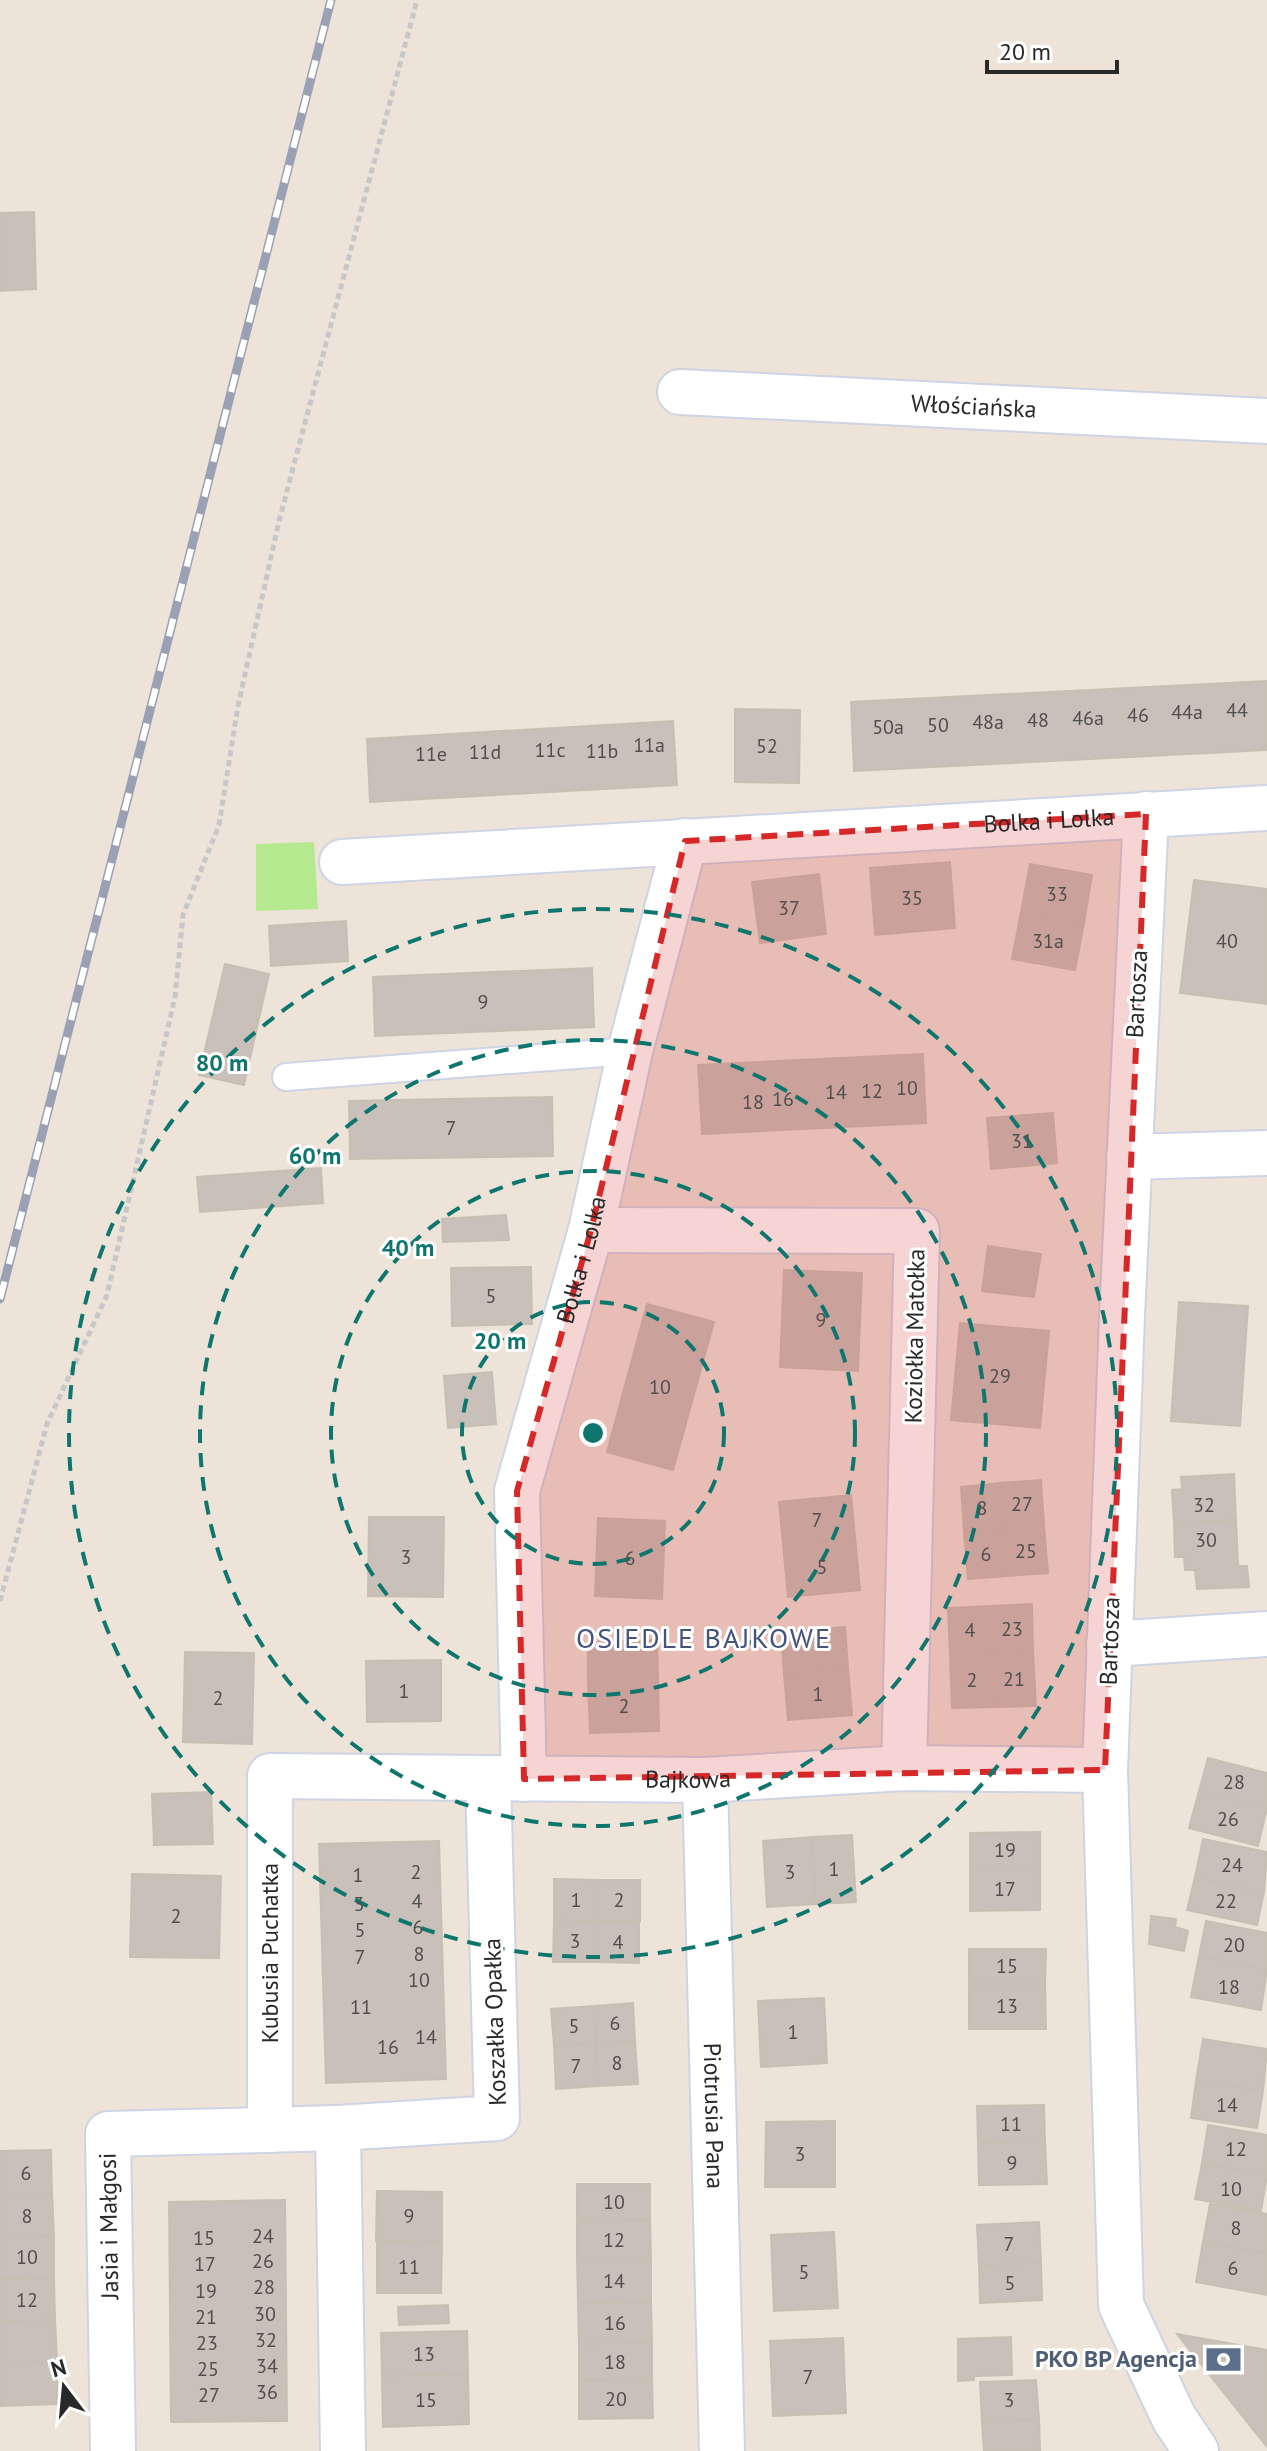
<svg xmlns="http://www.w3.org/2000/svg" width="1267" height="2451" viewBox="0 0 1267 2451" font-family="'PT Sans',sans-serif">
<rect width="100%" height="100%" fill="#ede3d9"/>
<path fill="#b5e98f" d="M314,842L318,909L256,911V844Z"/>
<path fill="#c8c0b9" stroke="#c8bfb2" stroke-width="2" d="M34,212L36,289L0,291V213Z
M1267,681V750L854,771L851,702Z
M735,709L800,710L799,783L735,782Z
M673,721L677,785L370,802L367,739Z
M950,862L955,928L875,935L870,868Z
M1030,864L1092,875L1084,923L1021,912Z
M819,874L826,934L760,943L752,882Z
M1194,880L1267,889V1004L1180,993Z
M1021,912L1084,923L1075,970L1012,959Z
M346,921L348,961L271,966L269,926Z
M225,964L269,974L244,1085L199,1075Z
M592,968L594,1027L375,1036L373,977Z
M923,1054L926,1123L702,1134L698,1065Z
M552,1097L553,1156L350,1159L349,1101Z
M1053,1113L1057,1163L991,1169L987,1118Z
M321,1168L323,1203L200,1212L197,1177Z
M506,1215L509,1240L443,1242L442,1219Z
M988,1246L1041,1254L1034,1297L982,1291Z
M531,1267L532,1324L452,1326L451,1268Z
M784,1270L862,1273L858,1371L780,1367Z
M1179,1302L1248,1306L1240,1426L1171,1421Z
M647,1304L714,1322L673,1470L607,1452Z
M960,1323L1049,1331L1040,1428L951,1420Z
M492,1372L496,1424L448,1428L444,1376Z
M1234,1474L1236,1520L1174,1523L1172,1490L1182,1489L1181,1477Z
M1041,1480L1044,1526L1003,1529L1000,1483Z
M1000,1483L1003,1529L964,1532L961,1487Z
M851,1495L855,1537L783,1544L779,1502Z
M369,1517H444L443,1597L368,1596Z
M598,1518L665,1521L662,1599L595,1596Z
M1236,1520L1238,1566H1247L1249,1587L1197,1589L1195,1570H1185L1184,1557H1175L1174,1523Z
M1044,1526L1048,1573L1007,1576L1003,1529Z
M1003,1529L1007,1576L968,1579L964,1532Z
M855,1537L860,1590L788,1597L783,1544Z
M1032,1604L1033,1651L992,1653L991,1606Z
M991,1606L992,1653L950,1654L948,1608Z
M845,1627L848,1668L784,1674L781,1632Z
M657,1640L658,1679L588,1681V1642Z
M1033,1651L1036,1706L994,1707L992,1653Z
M185,1652L254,1653L252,1744L183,1742Z
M992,1653L994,1707L952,1708L950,1654Z
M441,1660V1721L367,1722L366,1661Z
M848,1668L852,1715L788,1720L784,1674Z
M658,1679L659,1731L590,1733L588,1681Z
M1208,1758L1267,1773V1808L1199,1791Z
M1199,1791L1267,1808L1258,1846L1189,1828Z
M211,1792L213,1844L154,1845L152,1794Z
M1040,1832V1868H970V1833Z
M852,1835L856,1902L816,1904L812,1837Z
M812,1837L816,1904L767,1907L763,1841Z
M1203,1839L1267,1852L1264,1892L1195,1877Z
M439,1841L446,2079L326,2083L319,1844Z
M970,1868H1040V1910L970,1911Z
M132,1874L221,1876L219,1958L130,1957Z
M1195,1877L1264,1892L1257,1925L1187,1910Z
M554,1879L598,1880L597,1921L554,1920Z
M598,1880H640V1921H597Z
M1151,1916L1176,1919L1175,1927L1188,1931L1184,1951L1149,1944Z
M554,1920L597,1921V1962H553Z
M597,1921H639V1963L597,1962Z
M1206,1921L1267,1933V1970L1199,1956Z
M969,1949H1046L1045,1984H969Z
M1199,1956L1267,1970L1261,2010L1191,1997Z
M969,1984H1045L1046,2029H969Z
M824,1998L827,2063L761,2067L758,2001Z
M633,2003L635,2041L596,2043L594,2006Z
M594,2006L596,2043L554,2046L551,2009Z
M1203,2039L1267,2049L1263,2091L1196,2081Z
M635,2041L638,2084L598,2086L596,2043Z
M596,2043L598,2086L556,2089L554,2046Z
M1196,2081L1263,2091L1257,2128L1191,2118Z
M1044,2105L1045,2141L978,2143L977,2106Z
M835,2121V2187H765L766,2122Z
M1208,2125L1267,2135V2175L1202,2163Z
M1045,2141L1047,2184L979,2185L978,2143Z
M51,2150L52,2194L0,2195V2151Z
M1202,2163L1267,2175L1261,2211L1195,2199Z
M577,2184H650V2220L577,2221Z
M377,2191L442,2192V2242L376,2241Z
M52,2194L54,2236L0,2237V2195Z
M285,2200L287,2421L171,2422L169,2202Z
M1210,2204L1267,2214V2253L1203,2242Z
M650,2220L651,2258L577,2259V2221Z
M1039,2222L1041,2263L979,2265L977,2225Z
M834,2232L838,2308L774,2311L771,2235Z
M54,2236V2278L0,2279V2237Z
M377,2241L442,2242L441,2293H377Z
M1203,2242L1267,2253V2295L1196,2282Z
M651,2258V2302L578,2303L577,2259Z
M1041,2263L1042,2300L980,2303L979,2265Z
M54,2278L55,2320L0,2321V2279Z
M651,2302L652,2343L579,2344L578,2303Z
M448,2305L449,2323L399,2325L398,2307Z
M55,2320L57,2361L0,2363V2321Z
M467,2331L468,2374L382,2376L381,2333Z
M1177,2334L1267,2350V2447Z
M1011,2337L1012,2375L974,2376V2380L958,2381V2339Z
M843,2338L846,2413L773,2416L770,2341Z
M652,2343V2379L579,2380V2344Z
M57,2361V2404L0,2406V2363Z
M468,2374L469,2424L383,2427L382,2376Z
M652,2379L653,2418L579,2419V2380Z
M1036,2380L1039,2419L982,2422L980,2382Z
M1039,2419L1040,2451H984L982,2422Z"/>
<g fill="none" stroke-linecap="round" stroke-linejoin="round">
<defs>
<path id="service" d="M286,1077L630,1051"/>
<g id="minor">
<path id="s1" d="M680,392L1267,421"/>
<path d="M1146,814L1122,1316L1105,1770L1121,2305L1174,2418L1196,2451"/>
<path id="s2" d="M342,862L1267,808"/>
<path d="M1129,1157L1267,1153"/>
<path d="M591,1230L917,1231L904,1768"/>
<path d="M1109,1644L1267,1634"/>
<path id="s3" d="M524,1779L517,1491L591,1230L630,1051L685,841"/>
<path id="s4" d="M705,1780L722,2451"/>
<path id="s5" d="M270,2130V1776L705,1780L904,1768L1105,1770"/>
<path d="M113,2451L108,2134L338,2128"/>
<path d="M343,2451L338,2128L497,2118L488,1778"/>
</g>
</defs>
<use href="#service" stroke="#ced4e4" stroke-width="30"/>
<use href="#minor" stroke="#ced4e4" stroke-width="48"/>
<path stroke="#c7c7c7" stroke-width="5" stroke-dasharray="6 4" stroke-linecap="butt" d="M0,1601L47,1424L107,1295L175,997L183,915L219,825L238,706L279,521L417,0"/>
<use href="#service" stroke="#fff" stroke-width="26"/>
<use href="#minor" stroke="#fff" stroke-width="44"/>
<defs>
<path id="rail" d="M0,1299L331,0"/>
</defs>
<use href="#rail" stroke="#9ba1b5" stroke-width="9"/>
<use href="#rail" stroke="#fff" stroke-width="6" stroke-dasharray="18" stroke-linecap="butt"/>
</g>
<path fill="#d62828" fill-opacity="0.2" stroke="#d62828" stroke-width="6" stroke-dasharray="16 10" stroke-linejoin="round" d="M1146,814L1105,1770L524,1779L517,1491L591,1230L685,841Z"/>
<g fill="none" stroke="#0f766e" stroke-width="4" stroke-dasharray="14 10">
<circle cx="593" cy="1433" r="131"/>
<circle cx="593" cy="1433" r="262"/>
<circle cx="593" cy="1433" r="393"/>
<circle cx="593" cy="1433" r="524"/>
</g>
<defs>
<symbol id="bank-bare" viewBox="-9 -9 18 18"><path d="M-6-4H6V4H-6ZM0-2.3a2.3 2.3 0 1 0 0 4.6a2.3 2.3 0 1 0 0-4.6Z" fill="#5c6f8a" stroke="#fff" stroke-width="2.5" paint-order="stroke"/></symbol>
</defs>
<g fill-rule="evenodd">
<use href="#bank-bare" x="1198" y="2334" width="51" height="51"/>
</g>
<g text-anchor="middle" stroke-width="6" stroke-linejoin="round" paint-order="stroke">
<g font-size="20" fill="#514f4d">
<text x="1237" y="717">44</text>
<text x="1187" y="719">44a</text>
<text x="1138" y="722">46</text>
<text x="1088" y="725">46a</text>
<text x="1038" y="727">48</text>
<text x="988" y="729">48a</text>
<text x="938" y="732">50</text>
<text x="888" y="734">50a</text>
<text x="649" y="752">11a</text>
<text x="767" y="753">52</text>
<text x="550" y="757">11c</text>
<text x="602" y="758">11b</text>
<text x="485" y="759">11d</text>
<text x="431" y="761">11e</text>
<text x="1057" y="901">33</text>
<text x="912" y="905">35</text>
<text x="789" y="915">37</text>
<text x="1048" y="948">31a</text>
<text x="1227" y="948">40</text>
<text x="483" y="1009">9</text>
<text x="907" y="1095">10</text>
<text x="872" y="1098">12</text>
<text x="836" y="1099">14</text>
<text x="783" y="1106">16</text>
<text x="753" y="1109">18</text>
<text x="451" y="1135">7</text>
<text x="1022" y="1148">31</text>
<text x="491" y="1303">5</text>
<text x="821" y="1327">9</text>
<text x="1000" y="1383">29</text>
<text x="660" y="1394">10</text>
<text x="1022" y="1511">27</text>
<text x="1204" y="1512">32</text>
<text x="982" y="1515">8</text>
<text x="817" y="1527">7</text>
<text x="1206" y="1547">30</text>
<text x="1026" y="1558">25</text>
<text x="986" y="1561">6</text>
<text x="406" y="1564">3</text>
<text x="630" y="1565">6</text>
<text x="822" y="1574">5</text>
<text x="1012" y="1636">23</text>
<text x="970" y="1637">4</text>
<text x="1014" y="1686">21</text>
<text x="972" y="1687">2</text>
<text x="404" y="1698">1</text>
<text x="818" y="1701">1</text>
<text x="218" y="1705">2</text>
<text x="624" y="1713">2</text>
<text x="1234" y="1789">28</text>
<text x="1228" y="1826">26</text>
<text x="1005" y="1857">19</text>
<text x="1232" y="1872">24</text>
<text x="834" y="1876">1</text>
<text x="416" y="1879">2</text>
<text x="790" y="1879">3</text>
<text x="358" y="1882">1</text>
<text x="1005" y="1896">17</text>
<text x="576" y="1907">1</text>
<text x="619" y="1907">2</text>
<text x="417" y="1908">4</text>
<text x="1226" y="1908">22</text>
<text x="359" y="1911">3</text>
<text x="176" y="1923">2</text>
<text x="418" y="1934">6</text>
<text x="360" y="1937">5</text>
<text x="575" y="1948">3</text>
<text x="618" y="1949">4</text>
<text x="1234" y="1952">20</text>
<text x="419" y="1961">8</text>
<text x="360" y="1964">7</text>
<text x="1007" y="1973">15</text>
<text x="419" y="1987">10</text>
<text x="1229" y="1994">18</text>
<text x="1007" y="2013">13</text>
<text x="361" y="2014">11</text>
<text x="615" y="2030">6</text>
<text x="574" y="2033">5</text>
<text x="793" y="2039">1</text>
<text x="426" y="2044">14</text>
<text x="388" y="2054">16</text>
<text x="617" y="2070">8</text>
<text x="576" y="2073">7</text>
<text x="1227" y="2112">14</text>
<text x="1011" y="2131">11</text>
<text x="1236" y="2156">12</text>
<text x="800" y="2161">3</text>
<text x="1012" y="2170">9</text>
<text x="26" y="2180">6</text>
<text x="1231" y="2196">10</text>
<text x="614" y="2209">10</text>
<text x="27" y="2223">8</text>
<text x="409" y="2223">9</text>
<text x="1236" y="2235">8</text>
<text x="263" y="2243">24</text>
<text x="204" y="2245">15</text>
<text x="614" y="2247">12</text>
<text x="1009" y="2251">7</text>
<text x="27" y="2264">10</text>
<text x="263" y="2268">26</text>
<text x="205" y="2271">17</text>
<text x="409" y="2274">11</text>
<text x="1233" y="2275">6</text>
<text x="804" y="2279">5</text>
<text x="614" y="2288">14</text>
<text x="1010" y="2290">5</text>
<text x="264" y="2294">28</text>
<text x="206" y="2298">19</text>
<text x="27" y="2307">12</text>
<text x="265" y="2321">30</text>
<text x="206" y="2324">21</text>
<text x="615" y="2330">16</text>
<text x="266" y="2347">32</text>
<text x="207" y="2350">23</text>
<text x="424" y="2361">13</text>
<text x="615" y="2369">18</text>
<text x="267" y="2373">34</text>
<text x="208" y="2376">25</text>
<text x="808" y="2384">7</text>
<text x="267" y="2399">36</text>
<text x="209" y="2402">27</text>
<text x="616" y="2406">20</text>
<text x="426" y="2407">15</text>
<text x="1009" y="2407">3</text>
</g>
<g font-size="24" fill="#292929" stroke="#fff">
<text dy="8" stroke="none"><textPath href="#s1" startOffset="294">Włościańska</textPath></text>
<text dy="8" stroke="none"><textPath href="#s2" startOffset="708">Bolka i Lolka</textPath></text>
<text transform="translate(1137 994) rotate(-87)" y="8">Bartosza</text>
<text dy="8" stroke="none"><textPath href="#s3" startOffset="528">Bolka i Lolka</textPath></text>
<text transform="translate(915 1336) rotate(-89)" y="8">Koziołka Matołka</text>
<text transform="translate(1110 1641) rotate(-88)" y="8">Bartosza</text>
<text dy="8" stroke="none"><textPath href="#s5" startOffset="772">Bajkowa</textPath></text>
<text transform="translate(270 1953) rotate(-90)" y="8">Kubusia Puchatka</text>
<text transform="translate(495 2022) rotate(-92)" y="8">Koszałka Opałka</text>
<text dy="8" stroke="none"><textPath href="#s4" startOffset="336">Piotrusia Pana</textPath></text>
<text transform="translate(109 2226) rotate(-91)" y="8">Jasia i Małgosi</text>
</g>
<g font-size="24" font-weight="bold" fill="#4e5e75" stroke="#fff" text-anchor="end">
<text x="1197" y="2367">PKO BP Agencja</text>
</g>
<g font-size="28" letter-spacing="2" fill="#45537d" stroke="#fff">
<text x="704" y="1648">OSIEDLE BAJKOWE</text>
</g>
</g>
<circle cx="593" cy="1433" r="12" fill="#0f766e" stroke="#fff" stroke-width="4"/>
<g font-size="24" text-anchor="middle" font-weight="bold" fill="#0f766e" stroke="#fff" stroke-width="6" stroke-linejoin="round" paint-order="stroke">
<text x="222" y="1071">80 m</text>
<text x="315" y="1164">60 m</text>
<text x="408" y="1256">40 m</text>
<text x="500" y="1349">20 m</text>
</g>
<g transform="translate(64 2387) rotate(344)" stroke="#ffffff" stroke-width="6" paint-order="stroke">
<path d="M0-6L14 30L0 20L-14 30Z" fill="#292929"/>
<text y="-12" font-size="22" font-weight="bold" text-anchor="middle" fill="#292929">N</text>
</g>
<path d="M987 60v12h130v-12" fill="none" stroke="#292929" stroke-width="4"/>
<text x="999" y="60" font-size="24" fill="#292929" stroke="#ffffff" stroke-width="6" paint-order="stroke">20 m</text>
</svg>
